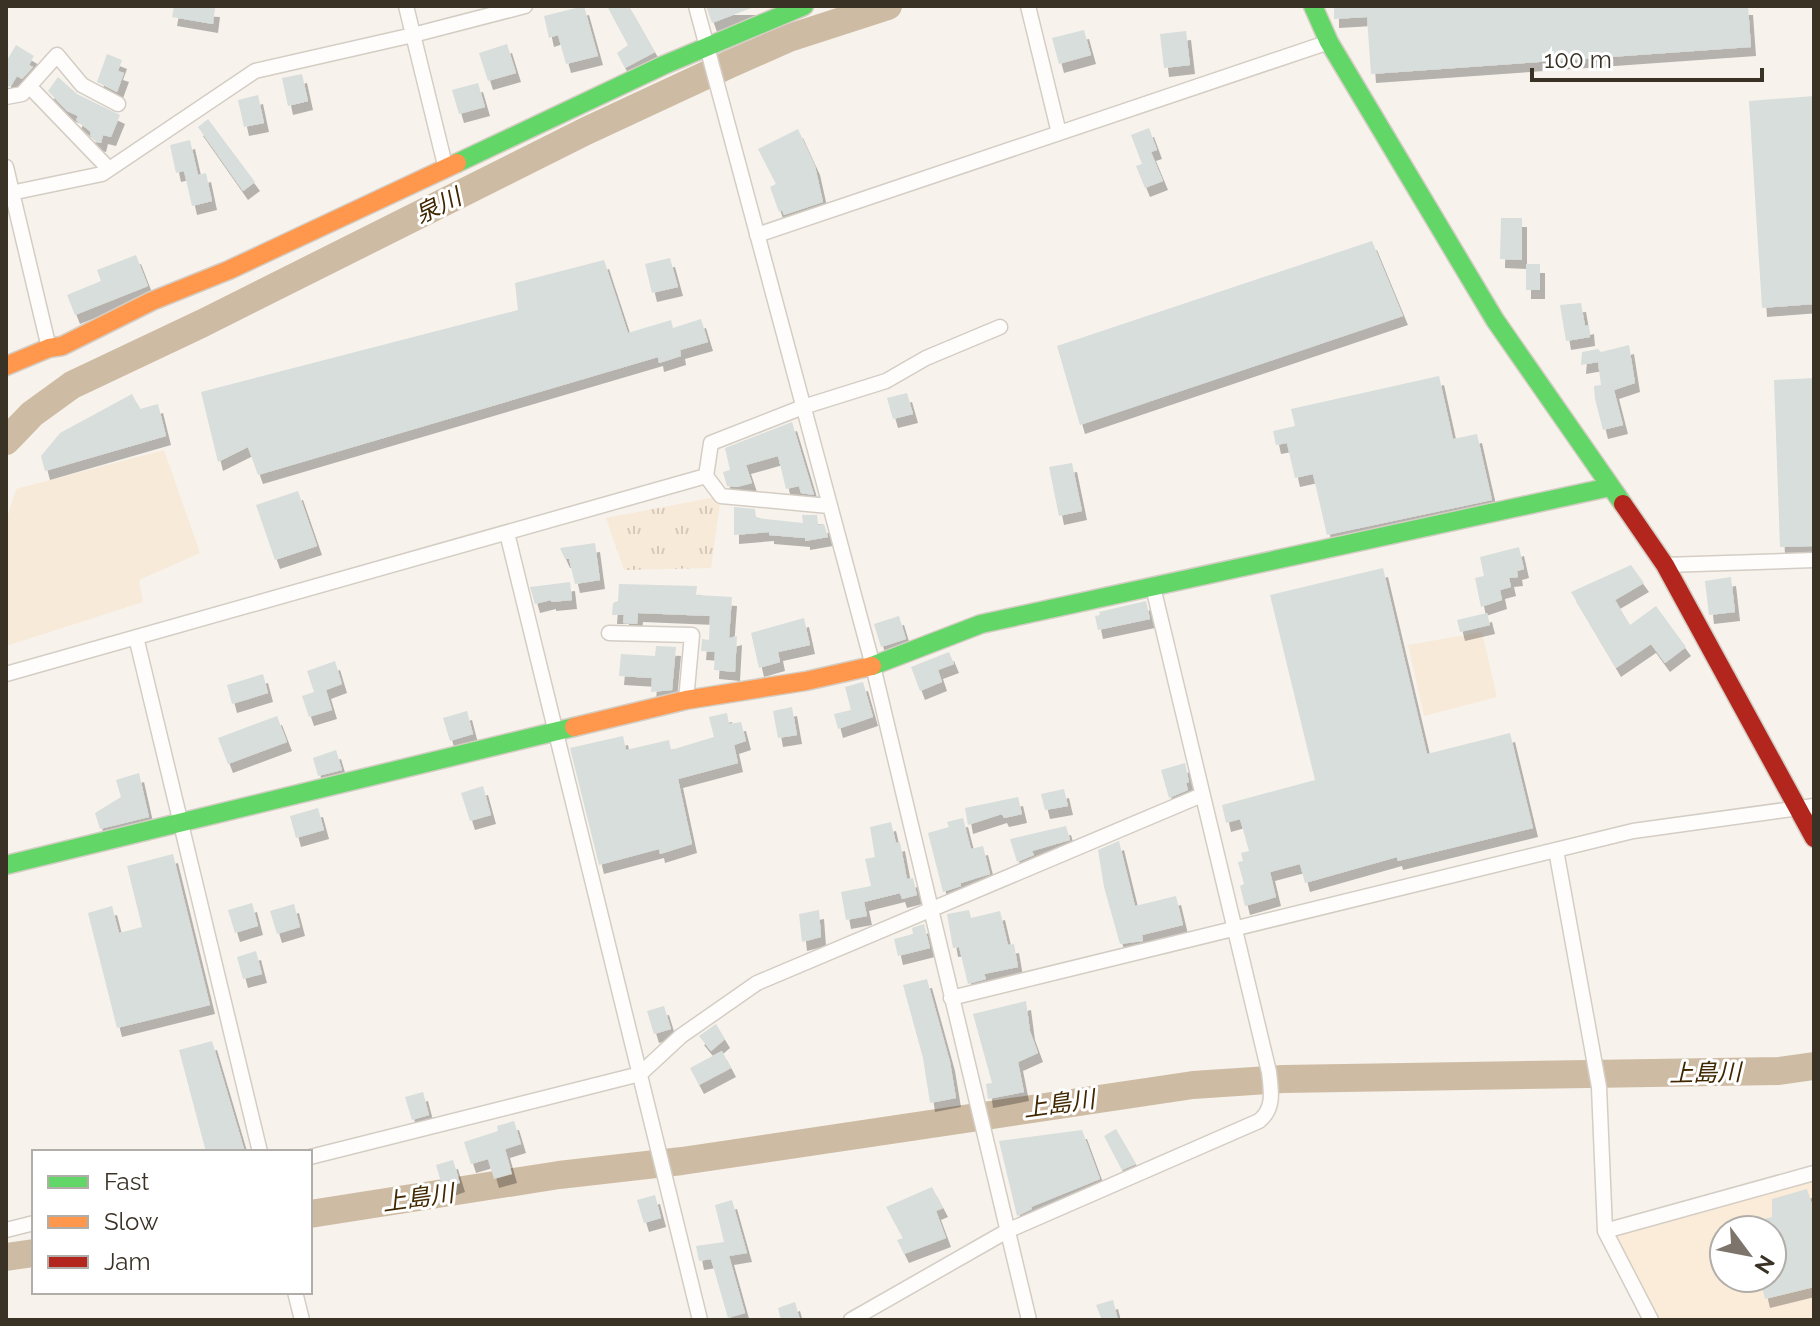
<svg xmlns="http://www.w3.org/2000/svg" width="1820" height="1326" viewBox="0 0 1820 1326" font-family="Raleway,'Noto Sans JP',sans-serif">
<defs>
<pattern id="park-tufts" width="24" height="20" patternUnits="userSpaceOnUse" patternTransform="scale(2)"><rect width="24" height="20" fill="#f8ead9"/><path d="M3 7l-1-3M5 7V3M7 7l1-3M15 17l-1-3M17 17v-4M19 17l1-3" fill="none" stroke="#d6c9ba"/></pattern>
<filter id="shadow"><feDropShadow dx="5" dy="9" stdDeviation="0" flood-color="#0004"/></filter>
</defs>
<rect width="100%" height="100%" fill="#f7f2ec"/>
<path fill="#fbecd9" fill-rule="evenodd" d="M1814,1181V1320H1660L1615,1236ZM1724,1230H1772V1278H1724Z"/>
<path fill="#f8ead9" d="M164,450L200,553L139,580L143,602L6,646V521L16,489Z
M1482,632L1497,697L1424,716L1408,645Z"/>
<path fill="url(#park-tufts)" d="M721,496L711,568L624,570L606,518Z"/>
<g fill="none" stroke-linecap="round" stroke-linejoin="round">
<path stroke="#cebba3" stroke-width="28" d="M6,441L32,414L72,385L203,323L586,131L730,64L789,38L888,6
M310,1214L559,1175L682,1161L1193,1085L1283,1079L1779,1071L1814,1066
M6,1257L34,1253"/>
</g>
<path fill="#d7dedc" filter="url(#shadow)" d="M174,6L215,8L213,24L172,17Z
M584,6L598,56L566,64L558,35L549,38L544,16Z
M607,6H629L655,52L625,68L617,53L628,45Z
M706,6H754V7L712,23Z
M1334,6H1748L1751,47L1371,74L1367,17L1334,19Z
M1084,30L1091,55L1059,64L1052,38Z
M1186,31L1190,65L1164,68L1160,34Z
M507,44L516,73L488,81L479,53Z
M16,45L34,56L29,65L33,67L22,79L17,76L11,86L6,87V62Z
M107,54L122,60L118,71L124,73L117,92L97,82Z
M302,74L308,101L288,106L282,78Z
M58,77L77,94L120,115L111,137L103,135L101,143L96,142L90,135L91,132L76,120L78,116L67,111L48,91Z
M478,83L485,107L459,114L452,90Z
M258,95L264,123L244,127L238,100Z
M1814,96V304L1762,308L1749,101Z
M208,119L255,182L243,191L198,127Z
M1149,128L1157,150L1151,152L1163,181L1145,188L1136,166L1142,164L1131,135Z
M798,129L815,166L823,202L784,215L782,210L779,212L770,187L776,184L758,149Z
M190,140L198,175L206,173L212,201L192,206L184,171L176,173L170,145Z
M1501,218H1522V260L1500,259Z
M1372,241L1403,316L1080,425L1057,346Z
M136,255L148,286L75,315L67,295L101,281L97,270Z
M670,258L678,287L652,293L645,264Z
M604,260L628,333L671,320L673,328L701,319L708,342L680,350L681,356L659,363L658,357L258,475L248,447L218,462L201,392L518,310L515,283Z
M1526,264H1540V290H1526Z
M1581,303L1585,326L1589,325L1590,337L1566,341L1560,305Z
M1629,345L1635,383L1614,390L1623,425L1603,430L1595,399L1594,386L1601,385L1598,362L1581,365L1582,352L1598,349L1601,352Z
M1439,376L1453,439L1477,434L1492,500L1327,535L1313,474L1295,478L1287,443L1276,445L1273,431L1295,426L1291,409Z
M1814,378V546L1780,547L1774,380Z
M907,393L913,414L893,419L887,398Z
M132,394L140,409L158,404L166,436L45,471L41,456L60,433Z
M792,422L814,495L801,493L799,486L786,489L778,456L746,465L752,483L737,487L727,486L723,472L730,470L725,448Z
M1072,463L1082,511L1059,516L1049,467Z
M298,491L317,546L275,560L256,505Z
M734,507L755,509L756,518L803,523L802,515H817L818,525L824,524L828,537L805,541V538L769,535V532L734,535Z
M595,543L600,580L575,584L569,559H565L560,548Z
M1519,547L1524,569L1517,571L1518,577L1509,578L1511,587L1500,590L1502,600L1481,607L1475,578L1484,576L1480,557Z
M1631,565L1644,583L1615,600L1630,625L1656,606L1686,647L1665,663L1651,644L1616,668L1571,592Z
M1383,568L1427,754L1510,733L1533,828L1398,861L1397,857L1305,883L1300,864L1270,872L1276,897L1245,906L1240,886L1244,884L1238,862L1243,861L1241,853L1249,851L1240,819L1226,823L1222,805L1315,780L1270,595Z
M1731,577L1735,612L1709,615L1705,581Z
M570,582L572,600L551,602V600L535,604L530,587Z
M619,584L697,586L696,595L732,597L729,638L737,636L735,672L714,670L715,652L701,651L702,639L709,640L710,616L638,613L637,624L623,623L624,615H612L613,603L618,601Z
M1146,601L1150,619L1098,630L1095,616L1100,615L1099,612Z
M1487,613L1490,625L1460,632L1457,620Z
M899,616L906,639L881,647L874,624Z
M804,618L810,645L778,652L780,662L759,668L751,633Z
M656,646L676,647L672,690L651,692L652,678L619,676L621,654L655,656Z
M949,652L954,664L938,670L942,682L920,691L911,667Z
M335,661L342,684L326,690L332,710L309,717L302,696L314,692L307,671Z
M263,674L268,693L232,704L227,685Z
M863,682L873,717L838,729L834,714L851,710L845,687Z
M792,707L797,735L778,738L773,711Z
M467,711L473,734L450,741L443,718Z
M727,713L729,724L741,722L746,741L734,745L738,763L678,779L692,844L660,854L659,849L599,865L570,748L623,736L626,750L669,740L671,750L714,737L709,717Z
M277,716L287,742L228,764L218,738Z
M336,750L342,770L318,776L313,758Z
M1185,763L1189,782L1186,783L1188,790L1169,798L1161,770Z
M139,773L149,817L100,829L95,813L121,797L116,780Z
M483,786L491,815L470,821L461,793Z
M1064,789L1068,806L1045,810L1041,794Z
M1018,797L1022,814L1004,818L1002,814L968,825L965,808Z
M318,808L324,830L296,838L290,816Z
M963,818L971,849L983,846L990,874L961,883V886L943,892L928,833L949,827L947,822Z
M891,822L896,843L900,842L907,879L913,878L917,895L902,899L900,893L864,902L867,916L846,920L841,892L871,886L865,859L875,857L870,827Z
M1066,826L1070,840L1032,851L1034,855L1017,862L1010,839Z
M1119,841L1135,906L1176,896L1183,925L1142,935L1143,941L1120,944L1104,887L1098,850Z
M173,854L210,1005L117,1028L88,913L112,906L119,933L142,927L127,866Z
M252,903L258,926L235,933L228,910Z
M294,904L300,927L277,934L270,911Z
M819,910L821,937L802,942L799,914Z
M969,910L971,918L1000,911L1008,945L1014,944L1018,967L984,974L986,979L968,984L959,947L953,948L947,914Z
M924,924L930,948L898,956L894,939L913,934L912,928Z
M256,951L262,974L243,979L237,957Z
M927,979L950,1062L956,1098L930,1103L923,1058L903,985Z
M1026,1001L1030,1031L1038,1053L1018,1062L1024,1092L988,1099L986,1084L992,1083L973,1014Z
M664,1006L671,1029L654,1034L647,1011Z
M716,1024L725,1039L711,1051L699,1036Z
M212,1041L245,1152H206L179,1050Z
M722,1051L731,1068L699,1085L690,1068Z
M423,1092L429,1115L412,1120L405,1097Z
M514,1121L521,1144L505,1149L512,1174L494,1179L488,1159L471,1164L464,1142L498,1131L497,1126Z
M1116,1129L1136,1164L1122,1170L1104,1136Z
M1082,1130L1100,1179L1031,1207L1032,1209L1017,1216L999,1141Z
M453,1160L460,1183L443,1189L436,1165Z
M932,1187L943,1208L936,1211L946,1238L904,1254L897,1240L903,1238L886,1207Z
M1807,1189L1814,1210V1287L1765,1299L1760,1278H1772V1230H1740L1739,1225L1772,1217V1199Z
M655,1195L661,1218L644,1223L637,1200Z
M732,1200L747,1253L729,1256L745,1313L728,1318L711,1259L699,1261L696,1246L724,1242L715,1205Z
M1113,1300L1118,1320H1102L1096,1305Z
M795,1302L800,1320H781L778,1308Z"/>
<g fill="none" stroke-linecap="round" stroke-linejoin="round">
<defs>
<path id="street" d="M406,6L446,169
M696,6L873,666L1029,1320
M1028,6L1059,133
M30,87L109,169
M6,97L22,94L57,55L82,85L118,104
M6,167L49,348
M6,194L102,174L255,71L413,35L525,6
M757,235L1329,42
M706,476L721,496L829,506
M507,533L700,1320
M1665,565L1814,560
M609,633L692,635L686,700
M136,637L260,1152
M6,674L706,476L711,443L803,407L886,381L926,358L1000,327
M1556,850L1599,1087L1605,1231L1651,1320
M951,998L1633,831L1814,806
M310,1157L640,1074L681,1036L757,983L1202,795
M6,1230L34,1223
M1605,1231L1814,1173
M295,1292L302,1320
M851,1320L1007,1231L1259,1121C1275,1108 1271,1091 1269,1072L1153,587"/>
<path id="fast" d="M1313,6L1329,42L1495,320L1623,504
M457,163L664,65L804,6
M872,666L981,624L1610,487
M6,865L574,727"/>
<path id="slow" d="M6,366L49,348L62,346L152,301L229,270L457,163
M574,727L686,700L806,681L872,666"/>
<path id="jam" d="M1623,504L1665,565L1814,838"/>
</defs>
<use href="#street" stroke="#d4cdc4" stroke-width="17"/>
<use href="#fast" stroke="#d4cdc4" stroke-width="21"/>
<use href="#slow" stroke="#d4cdc4" stroke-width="21"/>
<use href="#jam" stroke="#d4cdc4" stroke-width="21"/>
<use href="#street" stroke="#fefdfc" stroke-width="14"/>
<use href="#fast" stroke="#63d668" stroke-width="18"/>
<use href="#slow" stroke="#ff974d" stroke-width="18"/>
<use href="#jam" stroke="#b3261e" stroke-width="18"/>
</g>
<g text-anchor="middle" stroke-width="6" stroke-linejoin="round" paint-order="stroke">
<g font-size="24" font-style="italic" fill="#402700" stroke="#fff">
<text transform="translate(438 206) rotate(-26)" y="8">泉川</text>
<text transform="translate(1705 1073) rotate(-1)" y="8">上島川</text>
<text transform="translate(1059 1104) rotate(-8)" y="8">上島川</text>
<text transform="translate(418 1198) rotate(-8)" y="8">上島川</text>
</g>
</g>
<rect width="1820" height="1326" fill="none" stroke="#3b3226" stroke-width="16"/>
<rect x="32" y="1150" width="280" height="144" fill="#ffffff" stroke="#b1ada8" stroke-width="2"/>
<rect x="48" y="1176" width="40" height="12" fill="#63d668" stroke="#b1ada8" stroke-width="2"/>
<text x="104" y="1190" font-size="24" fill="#3b3226">Fast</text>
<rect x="48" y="1216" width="40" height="12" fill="#ff974d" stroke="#b1ada8" stroke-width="2"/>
<text x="104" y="1230" font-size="24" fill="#3b3226">Slow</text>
<rect x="48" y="1256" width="40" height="12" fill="#b3261e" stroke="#b1ada8" stroke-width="2"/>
<text x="104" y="1270" font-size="24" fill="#3b3226">Jam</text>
<g transform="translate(1748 1254) rotate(122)"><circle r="38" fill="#ffffff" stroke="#b1ada8" stroke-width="2"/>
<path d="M0-6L14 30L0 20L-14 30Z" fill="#7d756b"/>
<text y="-12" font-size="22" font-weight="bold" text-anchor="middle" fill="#3b3226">N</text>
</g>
<path d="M1532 68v12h230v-12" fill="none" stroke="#3b3226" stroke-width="4"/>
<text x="1544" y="68" font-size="24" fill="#3b3226" stroke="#ffffff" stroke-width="6" paint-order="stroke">100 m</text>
</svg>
